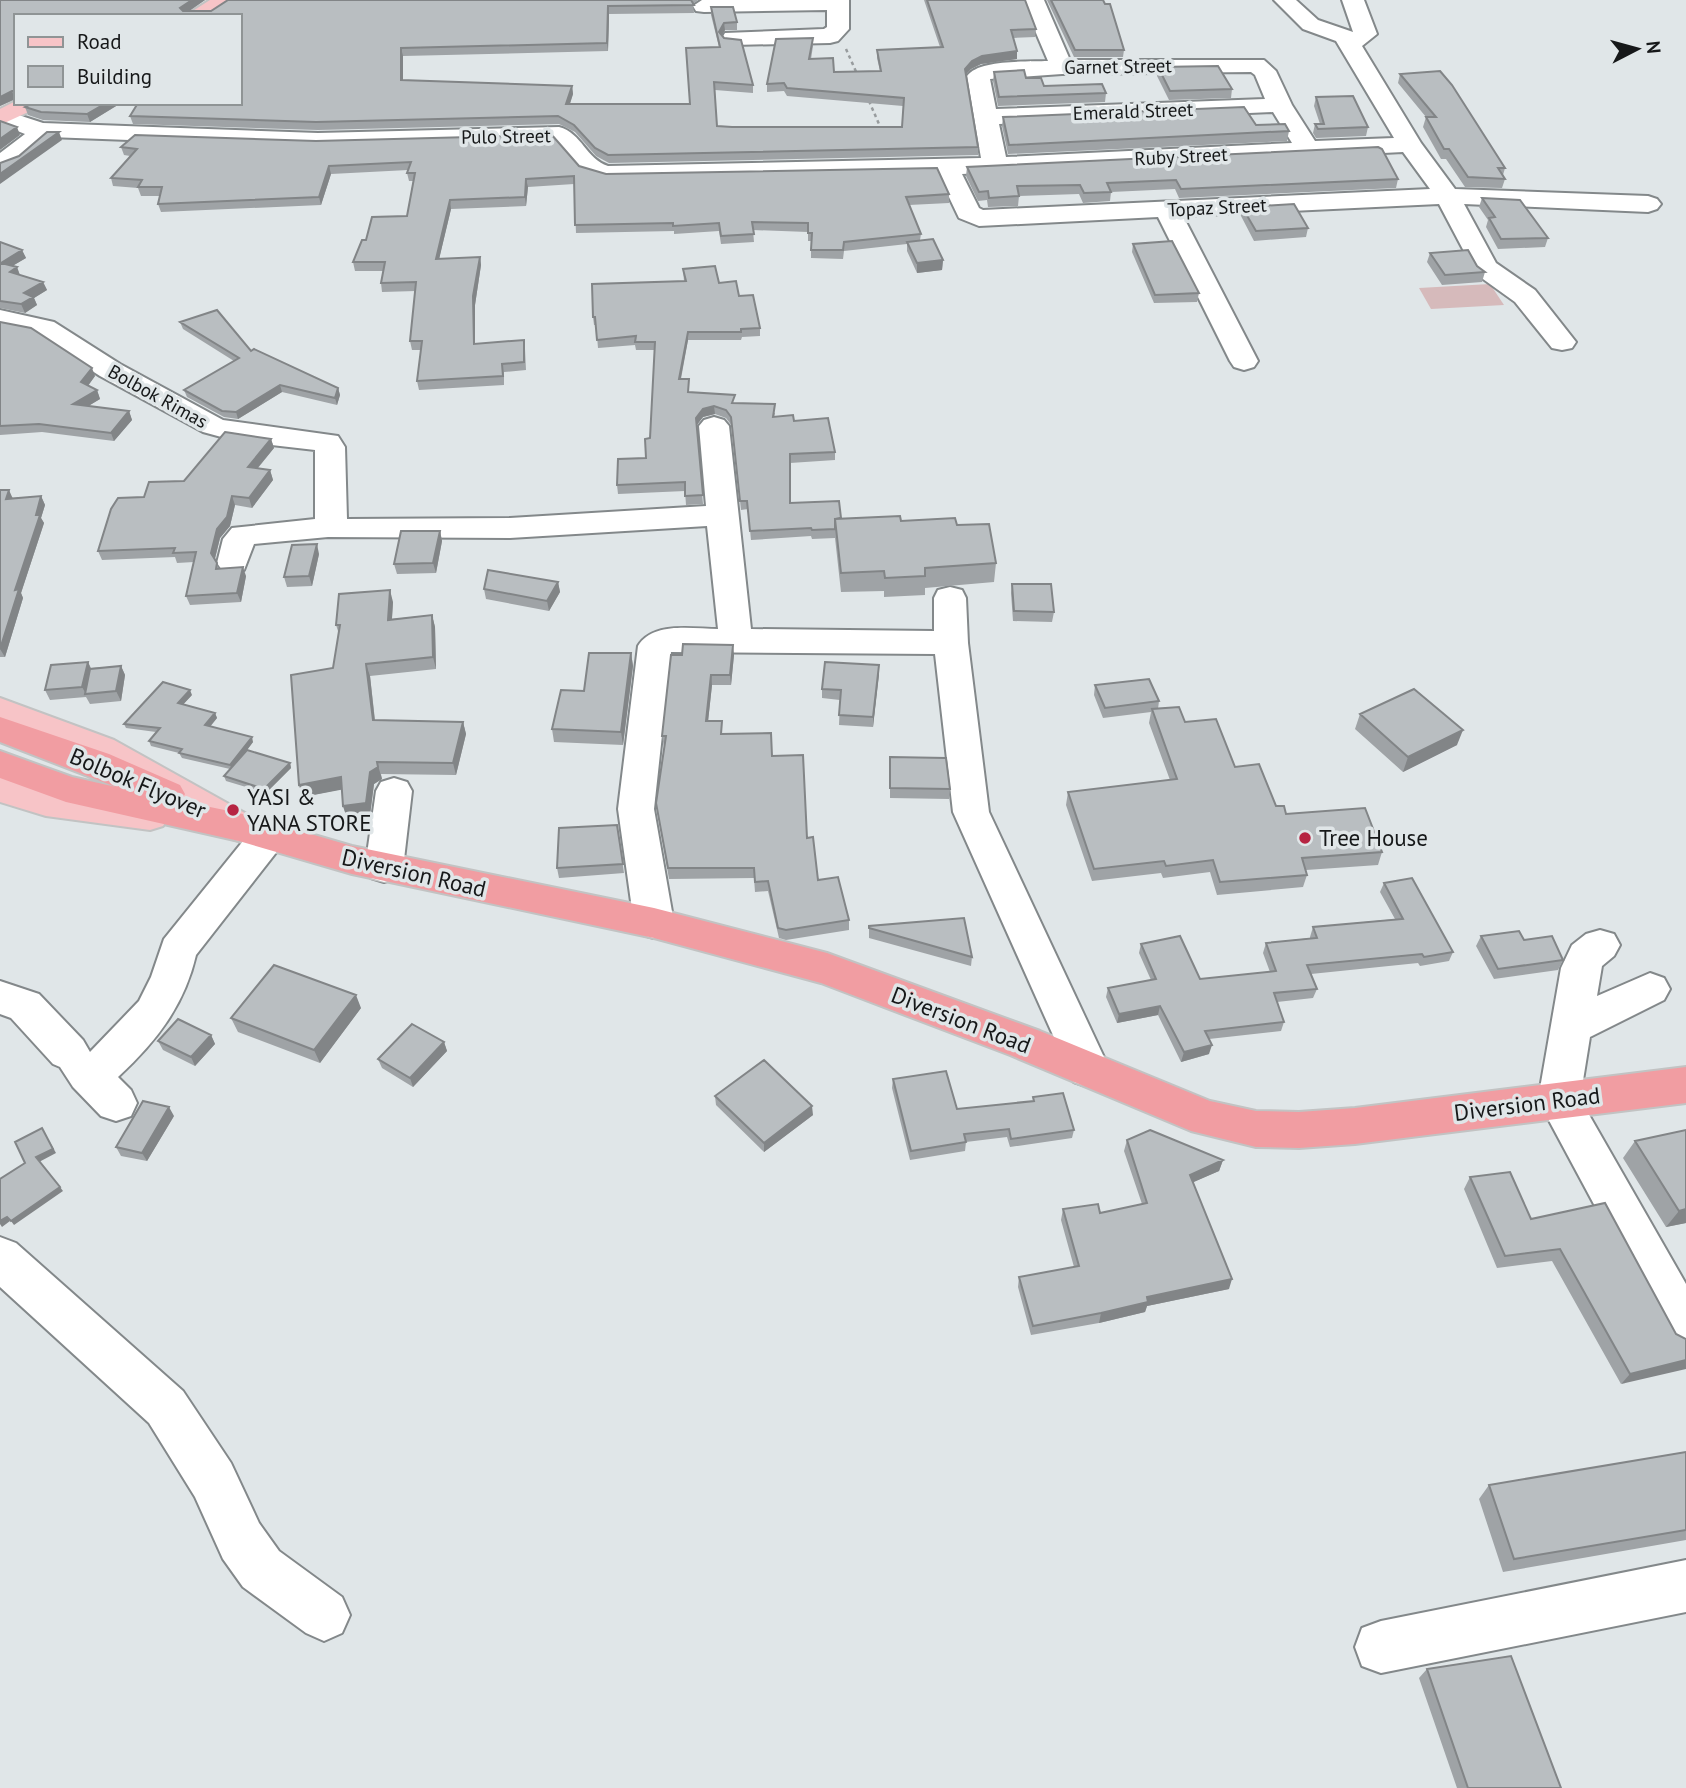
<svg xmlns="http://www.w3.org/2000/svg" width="1686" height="1788" viewBox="0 0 1686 1788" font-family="'PT Sans',sans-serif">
<rect width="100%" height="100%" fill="#e0e6e8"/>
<path fill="#d6babb" d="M1490,284L1504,305L1431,309L1419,288Z"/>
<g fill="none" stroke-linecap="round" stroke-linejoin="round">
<defs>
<path id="minor" d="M702,0H849V29L838,41L830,43L733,45L725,43L722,38L725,33L824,29L827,27V10L704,12L696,11L693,6Z
M1022,0H1044L1070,60H1264L1276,71L1292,105L1315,141L1394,138L1336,41L1303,29L1274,0H1296L1318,20L1353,32L1342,0H1364L1377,34L1362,46L1421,143L1455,189L1648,196L1657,199L1661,204L1657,209L1648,212L1464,204L1496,263L1535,290L1576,342L1572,348L1562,350L1552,348L1515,302L1476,274L1439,204L1183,216L1258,361L1254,367L1244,370L1234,367L1230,361L1158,217L979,226L959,218L938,174L608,180L582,173L554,141L318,147L49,137C36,151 19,167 0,171V153L25,134L0,124V111L3,110L43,123L318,133L559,127C582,133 586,159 608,166L981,158L967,76C979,59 1028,62 1048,61ZM1251,72L1255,75L1265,99L996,109L990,79L1062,74ZM1273,112L1292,143L1006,157L999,124ZM1403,152L1430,189L983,210L979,208L962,174Z
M0,310L54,322L120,364L223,420L338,436L345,447L347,519L510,518L706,506L699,426L704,420L714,417L724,420L729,426L751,629L934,631V598L938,590L950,587L962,590L966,598L968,643L989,812L1110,1070L1104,1082L1089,1087L1074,1082L953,812L935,654L671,652L654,809L674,923L668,934L654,938L640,934L634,923L618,809L638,646C653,621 693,629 718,629L707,526L510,538L328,537L254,544L244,570L233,573L222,570L217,563L223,539L232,528L315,519V450L236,441L203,432L100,376L35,334L0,326Z
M394,778L407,782L412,791L403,868L397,878L384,882L371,878L365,868L376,791L381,782Z
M269,821L282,825L288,835L282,845L196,955C184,1006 156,1042 118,1077L131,1090L137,1103L131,1116L116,1121L101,1116L73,1087L60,1067L53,1064L11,1018L0,1014V981L39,994L83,1040L90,1052L139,1001L151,977L164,939L256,825Z
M1600,930L1614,934L1620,945L1614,956L1602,966L1597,996L1650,973L1664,978L1670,989L1664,1000L1590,1037L1580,1099L1686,1284V1351L1669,1344L1538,1100L1561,968L1572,945L1586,934Z
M0,1237L16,1243L183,1391L231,1463L259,1523L279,1551L342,1597L350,1615L342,1633L324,1641L306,1633L243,1587L223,1559L195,1497L149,1423L0,1287Z
M1686,1560V1612L1381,1673L1362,1666L1355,1647L1362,1628L1381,1621Z"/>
<path id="major" d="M210,0H237L213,16H185Z
M16,101V103H41L37,108L0,125V109Z
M0,698L114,740L252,817L258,827L252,837L239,841L226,837L88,758L0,723Z
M0,775L47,790L150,802L163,806L169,816L163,826L150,830L46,816L0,802Z"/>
<path id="highway" d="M0,717L109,754L180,785L185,794L181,801L239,813L352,846L654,908L827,953L1040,1031L1210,1101L1256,1111L1299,1112L1355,1108L1686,1067V1103L1355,1144L1299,1148L1256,1147L1191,1131L1010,1055L821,983L654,938L352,874L239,841L66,802L0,778V751L72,777L116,787L0,742Z"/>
</defs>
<use href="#minor" stroke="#83888a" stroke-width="4"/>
<use href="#major" stroke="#c2c3c3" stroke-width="4"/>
<use href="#highway" stroke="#c2c3c3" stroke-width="4"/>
<path stroke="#989c9e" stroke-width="2.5" stroke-dasharray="3.5 3.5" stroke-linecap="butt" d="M846,49L858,76
M869,101L882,131"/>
<use href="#minor" fill="#fff" fill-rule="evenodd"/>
<use href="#major" fill="#f7c4c7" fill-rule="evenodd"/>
<use href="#highway" fill="#f19da2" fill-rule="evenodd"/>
</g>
<path fill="#9fa3a6" d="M0,0H205L189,11L698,0L693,4L694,13L609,14L608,51L403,56V80L572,86L573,94L570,104H690L719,47L711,15V7L737,22V30H725L722,35L753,85V93L715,90L717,126L732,127H902L903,106L787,96L784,91L767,92V84L813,38V46L811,59L834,72L880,71L877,58V50L940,47L924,0H1025L1036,29L1035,37L1013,38L1017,51V59L981,64L971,69L966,75L978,147V155L609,163L596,156L575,132L559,124L318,130L133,124L130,116L240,103L16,16V99L0,106Z
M1047,0H1103L1124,50L1123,57H1074Z
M1158,67L1232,89L1231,98L1169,100L1157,76Z
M994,72L1026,78L1044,86L1106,93L1105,102L998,106L993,81Z
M1400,74L1505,168L1503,175L1505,179L1502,188L1465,187L1446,159H1441L1423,127L1426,117L1398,83Z
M1316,97L1368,127L1366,136L1316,138L1313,133L1315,124H1320L1314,106Z
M33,103H121L90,122L43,120L28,115L25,107Z
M1003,117L1256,125L1289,131L1287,141L1008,154L1002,126Z
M121,147L579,166L606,174L949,194V203L909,205L921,234L920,240L943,260L942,270L917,273L907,251V244L844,251L843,259L811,258V241H808V232L753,230L754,242L721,244L719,231L674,234V231L576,233L574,184L528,187L526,206L451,209L439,259L480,257L481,265L475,305V344L525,349L526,370L504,372V385L419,390L417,381L421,350H412L410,341L416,291L382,292L381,283L383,271H355L353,262L366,240L407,216L413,181H409L407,173L408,170L331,174L321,205L161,212L158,204L160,196H141L138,188L113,186L111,178L130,156L124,155Z
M967,167L1398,179L1396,188L1179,198L1175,189L1111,192L1110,201L1083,203L1079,194L1019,196L1018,206L988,207L987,200L978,201L966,176Z
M1482,198L1548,238L1545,247L1498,249L1486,227L1488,220L1479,207Z
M1242,207L1308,228L1306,237L1254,241L1241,216Z
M0,242L22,250L26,258L12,266L17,267L20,275L43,282L47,290L34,298L37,305L25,313L0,308Z
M1133,244L1199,293L1197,302L1154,303L1132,252Z
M1430,253L1477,266L1485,272L1482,282L1442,285L1427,262Z
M683,269L719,283L739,296L760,328V336L742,337L741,340H688L681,379H689V392L775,413L774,417L794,421L835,452V460L790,463V503L841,518L901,521L957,525L996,563L994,582L925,588V595L884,597V591L841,592L835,538L812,539L811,536L751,540L748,509L741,510L732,426L726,418L715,414L703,417L696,426L703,504L686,505L685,491L618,494L617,485L646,458L650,438L655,350H636L635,345L598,348L596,325H594L593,317L684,281Z
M0,322L95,376L88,386L97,390L100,399L88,406L129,411L132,420L114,441L42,432L0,435Z
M180,322L338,388L340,395L337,405L282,392L238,419L224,417L187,397L184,390L234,361L183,329Z
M271,439L274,448L258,468L270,470L273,480L252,508L235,505L230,526L220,538L215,559L219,569L246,576L241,602L190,605L186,596L194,562L177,563L175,557L102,560L98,551L144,497L184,481Z
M0,490L13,498L41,496L45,505L41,518L44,523L21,593L23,598L5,657H0Z
M440,531L442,541L436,573L397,574L394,564Z
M319,554L312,586L287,587L284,577Z
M558,582L560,592L549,611L486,599L484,589Z
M1012,584L1054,612L1052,622L1013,621L1011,593Z
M393,602L392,619L432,615L435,627L436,669L370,676L375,720L463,722L466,734L456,775L381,774L382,779L374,784L370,815L347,818L343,806L342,789L303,797L299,785L333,668L339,634L336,625Z
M631,653L633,666L623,745L554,742L552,729L584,691Z
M682,655H734L731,685H712L708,721L723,734L772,756L807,838L818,880L849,920V930L786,940L779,938L768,891L755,892L754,878L669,879L656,803L664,747L662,736Z
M88,662L91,668L121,666L125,675L121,701L90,704L86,697L50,700L45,690Z
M879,665L873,727L839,725L840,700L822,698V689Z
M1095,685L1159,701L1158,709L1185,722L1235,767L1276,806L1286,814L1382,852L1378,865L1306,870L1307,875L1303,887L1217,895L1210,872L1163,878L1161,873L1092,881L1066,805L1068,792L1170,780L1149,723L1151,712L1103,718L1094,695Z
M192,695L183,704L215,713L217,718L210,727L253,742L247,750L290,763L291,768L266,793L226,781L224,776L230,769L182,758L179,753L151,746L149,741L156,732L126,728L124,724Z
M1360,714L1457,745L1403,772L1355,729Z
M890,757L950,789L949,799L890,798Z
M617,825L624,873L559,878L557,868Z
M1384,883L1453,952L1449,961L1420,966L1418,963L1311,974L1317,989L1313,998L1277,1002L1284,1022L1281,1031L1209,1039V1054L1181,1062L1158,1015L1117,1023L1106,997L1108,988L1151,980L1139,953L1141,944L1200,979L1270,972L1263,953L1266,943L1310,938V937L1313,927L1395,919L1380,892Z
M869,926L972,957L971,966L869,938Z
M1481,936L1524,940L1563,960L1558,970L1494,979L1476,946Z
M361,1008L320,1063L238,1032L231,1018Z
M211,1035L215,1044L195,1066L163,1050L158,1041Z
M444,1042L447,1051L413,1087L382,1068L378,1059Z
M893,1079L957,1109L1033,1101V1097L1074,1130L1072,1138L1010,1147L1007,1137L966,1142L965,1151L910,1160L892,1088Z
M715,1096L813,1115L764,1152L716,1105Z
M174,1116L147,1161L121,1156L116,1147Z
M1686,1130V1223L1666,1227L1623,1158L1635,1141Z
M1127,1140L1223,1160L1219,1171L1193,1182L1229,1289L1147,1306L1145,1312L1099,1323L1031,1335L1018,1287L1019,1277L1074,1267L1061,1220L1063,1209L1100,1213L1142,1204L1124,1151Z
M1470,1177L1531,1219L1676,1334L1621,1384L1552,1261L1497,1268L1464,1189Z
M1686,1452V1540L1503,1572L1479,1499L1489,1485Z
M1427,1669L1561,1788H1457L1419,1678Z"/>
<path fill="#828587" d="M192,0H205L182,16L180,8Z
M608,6L609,14L608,51L607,43Z
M724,23L725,30L720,39L719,32Z
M401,48L403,56V88L401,80Z
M1017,51V59L981,64L971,69L964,76L965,69L972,61L982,56Z
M572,86L573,94L567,112L566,104Z
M12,91L15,99L0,106V97Z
M106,103H121L90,122L87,114Z
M17,127L20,135L0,150V139Z
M59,132L62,140L0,184V174Z
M329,166L331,174L321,205L319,197Z
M526,179L528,187L526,206L525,197Z
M450,200L451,209L437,268L436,259Z
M22,250L26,258L4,271L1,263Z
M480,257L481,265L475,305V353L474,344L473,296Z
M943,260L942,270L917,273V263Z
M17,267L20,276L10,272Z
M43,282L47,290L34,298L37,305L25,313L21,304L24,293Z
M688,332V340L679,387V379Z
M92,368L95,376L84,391L81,382Z
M280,385L282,392L238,419L236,412Z
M338,388L340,395L337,405L335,398Z
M97,390L100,399L77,413L73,404Z
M714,406L715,414L703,417L696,426V418L703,409Z
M129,411L132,420L114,441L111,433Z
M271,439L274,448L251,476L248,467Z
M270,470L273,480L252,508L249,498Z
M9,490L13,499H6Z
M41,496L45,505L41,518L44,523L21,593L23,598L5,657L0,649L15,590Z
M232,496L235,505L230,526L220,538L214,562L211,553L217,529Z
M440,531L442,541L436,573L433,563Z
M317,544L319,554L312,586L309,576Z
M243,567L246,576L241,602L237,593Z
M558,582L560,592L549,611L547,601Z
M390,590L393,602L391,632L388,620Z
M432,615L435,627L436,669L433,657Z
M733,645L734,655L731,685L730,675Z
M631,653L633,666L623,745L621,732Z
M88,662L92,672L86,694L82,687Z
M366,664L370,676L376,732L373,720Z
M879,665V675L873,727V717Z
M121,666L125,675L121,701L116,691Z
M711,675L712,685L707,731L706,721Z
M190,690L192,695L180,708L178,703Z
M215,713L217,718L207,730L205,725Z
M463,722L466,734L456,775L453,763Z
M1463,730L1457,745L1403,772L1408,757Z
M252,737L253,742L232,770L230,765Z
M377,762L382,779L374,784L370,815L347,818L343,806Z
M290,763L291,768L266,793L264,789Z
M341,777L345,789L303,797L299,785Z
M356,995L361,1008L320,1063L314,1050Z
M1160,1006L1158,1015L1117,1023L1119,1014Z
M211,1035L215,1044L195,1066L191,1057Z
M444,1042L447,1051L413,1087L410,1078Z
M1212,1045L1209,1054L1181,1062L1184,1052Z
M812,1106L813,1115L764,1152V1143Z
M169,1107L174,1116L147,1161L142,1153Z
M42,1128L56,1153L39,1162L36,1157Z
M1223,1160L1219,1171L1187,1185L1190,1175Z
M60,1187L63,1191L14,1225L11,1221Z
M1686,1209V1223L1666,1227L1679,1211Z
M7,1217L10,1221L2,1227L0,1224V1221Z
M1232,1279L1229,1289L1147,1306L1145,1312L1099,1323L1101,1313L1147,1297Z
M1686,1360V1369L1621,1384L1630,1374Z"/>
<path fill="#b9bec1" stroke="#828587" stroke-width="2" d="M0,0H192L180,8L183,11H211L228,0H691L694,5L608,6L607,43L401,48V80L572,86L566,104H690L686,48L720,47L711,7H733L737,22L724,23L719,32L724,38L741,40L753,85L714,82L717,126L732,127H902L904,98L787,88L784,83L767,84L776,39L813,38L809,59L833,58L834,72L881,71L877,50L943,47L927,0H1025L1036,29L1011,30L1017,51L982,56L972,61L965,69L978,147L608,155L595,148L574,125L558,116L316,122L130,116L138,103H240V16H16V91H12L0,97Z
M1051,0H1103L1105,4H1110L1124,50H1075Z
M1218,66L1232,89L1170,91L1158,67Z
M1024,70L1026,78H1041L1044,86L1102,84L1106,93L999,97L994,72Z
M1440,71L1452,85L1505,168H1498L1505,179L1468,177L1449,149H1444L1426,117H1436L1400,74Z
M1353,96L1368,127L1318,129L1315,124H1324L1316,97Z
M33,103H106L87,114L41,112L25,107Z
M1244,107L1256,125L1285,124L1289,131L1009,145L1003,117Z
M0,121L17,127L0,139Z
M47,132H59L0,174V163L19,156Z
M135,135L316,141L552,135L579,166L606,174L937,168L949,194L906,197L921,234L844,242L843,250H811L812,233H808V223L752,222L754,234L721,236L719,223L673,226V223L575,225L574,176L526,179L525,197L450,200L436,259L480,257L473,296L474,344L524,340V362L502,364L503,376L417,381L422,341H410L416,282L381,283L385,262H353L362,240H366L372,217L407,216L415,173H407L411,162L329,166L319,197L158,204L162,187H138L142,180L111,178L137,149L121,147Z
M1378,147L1382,149L1398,179L1181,189L1176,180L1107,183L1111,192L1084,193L1080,185L1017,186L1019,196L989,198L988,191L979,192L967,167Z
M1482,198L1520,200L1548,238L1501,239L1489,218L1495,217Z
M1294,204L1308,228L1256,231L1242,207Z
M933,239L943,260L917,263L907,242Z
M1172,241L1199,293L1155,295L1133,244Z
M0,242L22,250L1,263L17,267L10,272L43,282L24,293L33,297L21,304L0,301Z
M1468,250L1477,266L1485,272L1445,275L1430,253Z
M715,266L719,283L736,281L739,296L753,295L760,328L741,329V332H688L679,379H689L688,392L735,395L732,403L775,404L773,417L793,415L794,421L828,418L835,452L790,454V503L839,501L841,518L835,519V529L812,530L811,528L750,531L747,501H740L731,417L726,410L714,406L703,409L696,418L703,495L685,496V482L617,485L618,459L646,458L645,439L650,438L655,342H635L636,336L597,340L595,317H593L592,284L686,281L683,269Z
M217,310L251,351L254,349L338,388L335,398L280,385L236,412L222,411L184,390L239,358L180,322Z
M0,322L31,328L92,368L81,382L97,390L73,404L129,411L111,433L39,424L0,426Z
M225,432L271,439L248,467L270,470L249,498L232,496L227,517L217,529L211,553L217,563L216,569L243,567L237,593L186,596L196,552L173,553L175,548L98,551L111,509L118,498L144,497L149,482L184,481Z
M0,490H9L6,499L41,496L36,515H40L15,590L19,589L0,649Z
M900,516L901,521L955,518L957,525L989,524L996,563L925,568V576L885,578L884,571L841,573L835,519Z
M401,531H440L433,563L394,564Z
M317,544L309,576L284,577L292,545Z
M488,570L558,582L547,601L484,589Z
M1012,584H1051L1054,612L1014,611Z
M390,590L388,620L432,615L433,657L366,664L373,720L463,722L453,763L377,762L378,767L370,772L366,803L343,806L341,777L299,785L291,675L333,668L340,625H336L339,594Z
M683,644L733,645L730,675H711L706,721H722L721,734L771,733L772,756L803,755L807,838L813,837L818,880L838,877L849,920L786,930L778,928L768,881L755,882L754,868H668L656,803L666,736H662L671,655H682Z
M589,653H631L621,732L552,729L561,690L584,691Z
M88,662L82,687L45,690L51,665Z
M825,662L879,665L873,717L839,715L841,690L822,689Z
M121,666L116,691L85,694L90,669Z
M1149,679L1159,701L1105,708L1095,685Z
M163,682L190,690L178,703L215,713L205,725L252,737L230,765L179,753L182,749L149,741L160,728L124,724Z
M1414,689L1463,730L1408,757L1360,714Z
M1179,707L1185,722L1216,719L1235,767L1259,764L1276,806H1284L1286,814L1365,808L1382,852L1302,858L1307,875L1220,882L1213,860L1166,866L1164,861L1094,869L1068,792L1177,779L1152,709Z
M247,750L290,763L264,789L224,776Z
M890,757L946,758L950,789L890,788Z
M617,825L623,864L557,868L559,828Z
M1412,878L1453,952L1424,957L1422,954L1307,965L1317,989L1274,993L1284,1022L1205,1031L1212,1045L1184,1052L1160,1006L1119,1014L1108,988L1156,979L1141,944L1180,936L1200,979L1276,971L1266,943L1317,938L1313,927L1403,919L1384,883Z
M964,918L972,957L869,928V926Z
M1519,931L1524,940L1552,936L1563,960L1498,969L1481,936Z
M274,965L356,995L314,1050L231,1018Z
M178,1019L211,1035L191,1057L158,1041Z
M412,1024L444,1042L410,1078L378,1059Z
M764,1060L812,1106L764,1143L715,1096Z
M946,1071L957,1109L1034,1101L1033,1097L1063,1093L1074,1130L1011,1139L1009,1129L964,1134L966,1142L911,1151L893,1079Z
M143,1101L169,1107L142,1153L116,1147Z
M42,1128L53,1149L36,1157L60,1187L11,1221L7,1217L0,1221V1179L25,1163L15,1142Z
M1150,1130L1223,1160L1190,1175L1232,1279L1147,1297L1148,1302L1101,1313L1033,1326L1019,1277L1079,1266L1063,1209L1098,1204L1100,1213L1147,1203L1127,1140Z
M1686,1130V1209L1679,1211L1635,1141Z
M1510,1172L1531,1219L1605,1203L1676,1334L1686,1339V1360L1630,1374L1560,1249L1505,1256L1470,1177Z
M1686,1452V1530L1514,1559L1489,1485Z
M1511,1656L1561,1788H1468L1427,1669Z"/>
<g fill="#b62442" stroke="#e0e6e8" stroke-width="2.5">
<circle cx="233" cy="810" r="7"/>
<circle cx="1305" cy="838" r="7"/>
</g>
<g text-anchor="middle" stroke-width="7" stroke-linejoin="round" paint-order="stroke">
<g font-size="19" fill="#161819" stroke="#e0e6e8">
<text transform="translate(1118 66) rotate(-1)" y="7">Garnet Street</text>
<text transform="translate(1133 111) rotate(-2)" y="7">Emerald Street</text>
<text transform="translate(506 136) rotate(-1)" y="7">Pulo Street</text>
<text transform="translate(1181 156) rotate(-3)" y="7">Ruby Street</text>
<text transform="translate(1217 207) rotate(-3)" y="7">Topaz Street</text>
<text transform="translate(158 396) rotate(29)" y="7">Bolbok Rimas</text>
</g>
<g font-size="23" fill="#161819" stroke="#e0e6e8">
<text transform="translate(138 783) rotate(23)" y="8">Bolbok Flyover</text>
<text transform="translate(414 873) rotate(13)" y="8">Diversion Road</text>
<text transform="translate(961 1020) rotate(21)" y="8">Diversion Road</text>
<text transform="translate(1527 1104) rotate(-7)" y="8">Diversion Road</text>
</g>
<g font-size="23" fill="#161819" stroke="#e0e6e8" text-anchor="start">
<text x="247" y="805">YASI &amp;<tspan x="247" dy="26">YANA STORE</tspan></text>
<text x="1319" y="846">Tree House</text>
</g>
</g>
<rect x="14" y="14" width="228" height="91" fill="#e0e6e8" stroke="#8f9495" stroke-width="2"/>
<rect x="28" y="37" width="35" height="10" fill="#f7c4c7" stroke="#8f9495" stroke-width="2"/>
<text x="77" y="49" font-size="21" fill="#161819">Road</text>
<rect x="28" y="66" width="35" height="21" fill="#b9bec1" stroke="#8f9495" stroke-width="2"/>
<text x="77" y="84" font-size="21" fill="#161819">Building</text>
<g transform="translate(1637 49) rotate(84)" stroke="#e0e6e8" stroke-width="5" paint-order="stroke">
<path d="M0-5L12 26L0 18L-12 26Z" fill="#161819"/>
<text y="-10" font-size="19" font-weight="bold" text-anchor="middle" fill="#161819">N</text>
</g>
</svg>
